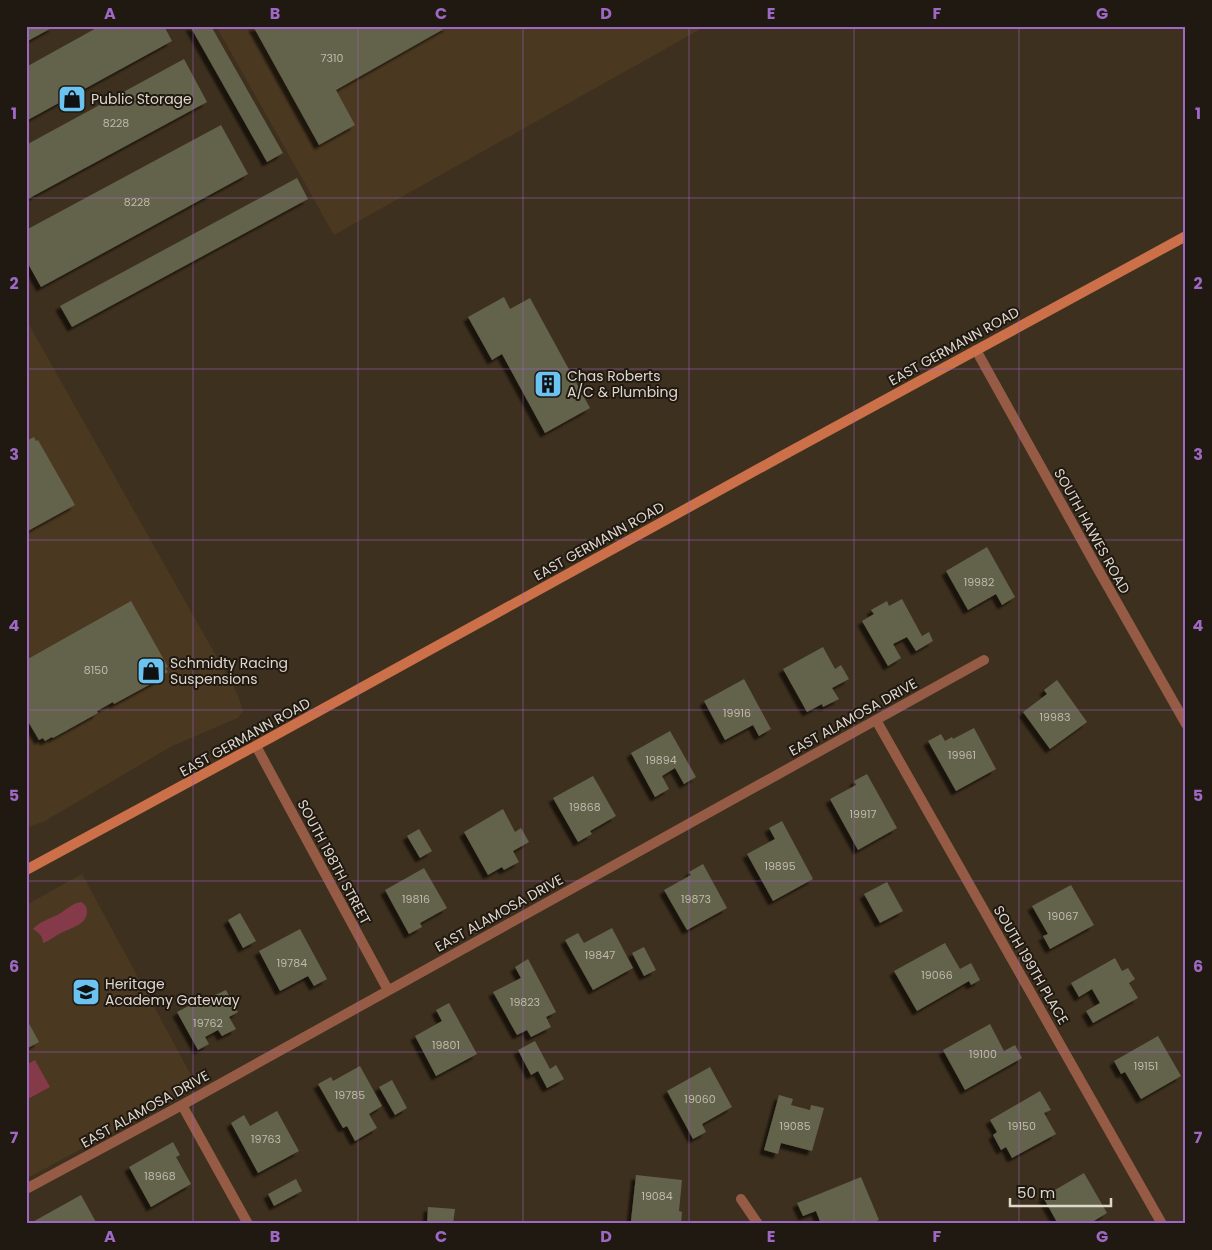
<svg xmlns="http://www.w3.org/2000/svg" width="1212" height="1250" viewBox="0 0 1212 1250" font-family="Poppins,sans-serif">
<defs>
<filter id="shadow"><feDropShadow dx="-4.5" dy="4.5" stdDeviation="1" flood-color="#0009"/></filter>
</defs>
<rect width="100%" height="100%" fill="#3e301e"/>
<path fill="#4a3820" d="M216,26H706L334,235Z
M28,323L237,693L243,711L238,718L172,746L45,821L26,828V324Z
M82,874L197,1086L26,1179V905Z"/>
<path fill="#843a48" d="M81,902C85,904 87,907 87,912C87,925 70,928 61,933C55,936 49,941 43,943C43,936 38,932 33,929C40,921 50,919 59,914C66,910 72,903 81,902Z
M35,1060L50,1087L26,1100V1065Z"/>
<path fill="#63624b" filter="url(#shadow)" d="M26,26H55L26,42Z
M100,26H164L172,41L26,121V67Z
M190,26H211L283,153L267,162Z
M253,26H449L336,90L355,125L319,145Z
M184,59L207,102L26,200V145Z
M221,125L248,174L41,287L26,260V230Z
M297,178L308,199L72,327L60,306Z
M504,297L510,309L530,298L590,408L545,433L502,354L492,360L468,317Z
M34,437L36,441L38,440L75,505L26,532V441Z
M987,547L1015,597L1002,605L996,594L968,610L946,571Z
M902,599L922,636L929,632L933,641L916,651L907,637L893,644L901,658L888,666L862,621L874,614L871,610L887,601L889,606Z
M131,601L168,667L165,668L168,672L159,677L160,679L114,704L113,702L97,711L98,713L53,738L52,737L45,741L43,738L39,740L26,718V660Z
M823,647L835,669L841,665L849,679L832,688L839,699L823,707L822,704L807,712L783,669Z
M744,679L771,729L759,736L753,725L725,740L704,701Z
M1057,680L1087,722L1050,749L1023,712L1047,694L1044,690Z
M974,728L996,769L956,791L928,741L941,734L945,741L952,737L953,739Z
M670,731L696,777L684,784L675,768L662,776L669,789L655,797L631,753Z
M867,774L897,828L858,850L830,799L856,785L854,781Z
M593,776L616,816L590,831L592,834L578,842L553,798Z
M503,809L515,832L521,828L529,842L513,851L519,862L504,870L502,867L488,875L464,832Z
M782,821L813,879L773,901L747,854L775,839L769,828Z
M419,829L432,851L420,858L407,836Z
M703,864L727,908L687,930L664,890L691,875L689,872Z
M424,868L447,908L420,923L422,927L409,934L385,890Z
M887,882L903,911L880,923L864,894Z
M1071,885L1094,925L1050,949L1043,936L1048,934L1032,906Z
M240,913L256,941L243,948L228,920Z
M612,928L633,968L593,990L565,940L578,933L584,943Z
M300,929L327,979L314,986L308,976L280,991L259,951Z
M945,943L960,969L971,963L980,980L971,985L969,981L917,1011L894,971Z
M644,947L656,970L644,976L632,953Z
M1115,958L1122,971L1128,968L1135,979L1129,983L1138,998L1093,1023L1086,1011L1100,1003L1092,989L1079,997L1071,983Z
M528,959L556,1012L546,1017L551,1027L531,1037L527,1030L517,1035L493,992L521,978L515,967Z
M226,990L238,1012L229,1017L236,1029L222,1036L218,1030L205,1037L209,1044L198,1050L177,1012L208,996L214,1006L220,1003L215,995Z
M449,1003L477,1054L436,1076L415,1036L442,1021L436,1010Z
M26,1018L39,1042L26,1049Z
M990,1024L1004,1051L1015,1045L1022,1058L965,1090L943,1050Z
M1158,1036L1181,1076L1141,1099L1125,1072L1121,1074L1114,1061Z
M535,1041L550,1069L556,1065L564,1079L547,1088L538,1071L531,1075L518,1050Z
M360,1066L382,1106L369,1114L377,1128L355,1141L347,1126L343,1128L318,1084L331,1077L333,1081Z
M710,1067L732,1107L702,1124L706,1132L693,1139L667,1091Z
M392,1080L407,1108L395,1115L379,1087Z
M1040,1091L1051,1110L1044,1113L1056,1134L1012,1158L1006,1147L1001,1150L993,1135L997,1132L990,1120Z
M779,1095L793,1099L791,1105L810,1110L811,1105L824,1108L812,1151L781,1143L778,1154L764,1150Z
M277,1111L299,1151L258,1173L231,1123L244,1115L250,1126Z
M173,1142L180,1155L176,1157L191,1184L151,1207L129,1167Z
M1084,1173L1107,1213L1089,1224H1058L1043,1197Z
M636,1175L682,1180L679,1211L682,1212L681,1224H655L631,1221Z
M861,1177L879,1220L870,1224H821L816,1211L803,1216L797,1203Z
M296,1179L302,1191L274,1206L268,1194Z
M81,1195L97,1224H29Z
M428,1207L455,1209L453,1224H427Z"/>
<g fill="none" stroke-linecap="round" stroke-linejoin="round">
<path stroke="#965b44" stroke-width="10" d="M976,350L1095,564L1186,724
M876,720L1162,1224
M256,746L388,990
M182,1105L248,1224
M26,1189L182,1105L984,660
M741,1199L758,1224"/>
<path stroke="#cc704a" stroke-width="10" d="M26,870L270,738L780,457L1186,236"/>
</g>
<path fill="none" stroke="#9e68c4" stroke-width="1" stroke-opacity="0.55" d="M193,26V1224M358,26V1224M523,26V1224M689,26V1224M854,26V1224M1019,26V1224M26,198H1186M26,369H1186M26,540H1186M26,710H1186M26,881H1186M26,1052H1186"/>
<defs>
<symbol id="shop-square" viewBox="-11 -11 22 22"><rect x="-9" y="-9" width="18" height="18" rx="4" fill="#6ac3f1" stroke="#1f1911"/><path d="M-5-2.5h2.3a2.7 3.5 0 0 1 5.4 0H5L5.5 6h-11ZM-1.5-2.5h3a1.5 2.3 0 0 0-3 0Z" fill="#111"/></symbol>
<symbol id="building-square" viewBox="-11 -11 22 22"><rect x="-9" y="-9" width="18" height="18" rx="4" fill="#6ac3f1" stroke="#1f1911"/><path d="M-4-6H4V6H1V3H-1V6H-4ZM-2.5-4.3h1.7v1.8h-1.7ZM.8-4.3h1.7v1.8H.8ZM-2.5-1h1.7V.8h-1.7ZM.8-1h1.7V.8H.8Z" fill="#111"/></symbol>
<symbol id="school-square" viewBox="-11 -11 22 22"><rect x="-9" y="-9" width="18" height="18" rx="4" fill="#6ac3f1" stroke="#1f1911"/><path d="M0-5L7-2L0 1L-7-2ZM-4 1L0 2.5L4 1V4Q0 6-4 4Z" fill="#111"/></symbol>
</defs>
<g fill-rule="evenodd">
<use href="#shop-square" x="56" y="83" width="32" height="32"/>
<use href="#building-square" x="532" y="368" width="32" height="32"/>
<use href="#shop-square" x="135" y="655" width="32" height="32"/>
<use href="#school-square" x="70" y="976" width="32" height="32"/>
</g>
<g text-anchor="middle" stroke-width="4" stroke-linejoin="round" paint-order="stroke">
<g font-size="11" fill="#c0b9ac">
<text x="332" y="62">7310</text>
<text x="116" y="127">8228</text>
<text x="137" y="206">8228</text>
<text x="979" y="586">19982</text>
<text x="96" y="674">8150</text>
<text x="737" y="717">19916</text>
<text x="1055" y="721">19983</text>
<text x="962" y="759">19961</text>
<text x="661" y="764">19894</text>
<text x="585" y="811">19868</text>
<text x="863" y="818">19917</text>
<text x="780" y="870">19895</text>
<text x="416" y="903">19816</text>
<text x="696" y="903">19873</text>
<text x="1063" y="920">19067</text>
<text x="600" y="959">19847</text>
<text x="292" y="967">19784</text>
<text x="937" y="979">19066</text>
<text x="525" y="1006">19823</text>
<text x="208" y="1027">19762</text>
<text x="446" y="1049">19801</text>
<text x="983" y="1058">19100</text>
<text x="1146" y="1070">19151</text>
<text x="350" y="1099">19785</text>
<text x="700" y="1103">19060</text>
<text x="795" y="1130">19085</text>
<text x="1022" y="1130">19150</text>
<text x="266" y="1143">19763</text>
<text x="160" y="1180">18968</text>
<text x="657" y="1200">19084</text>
</g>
<g font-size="14" fill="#dfd6cc" stroke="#1f1911" text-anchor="start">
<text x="91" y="104">Public Storage</text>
<text x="567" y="381">Chas Roberts<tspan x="567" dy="16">A/C &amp; Plumbing</tspan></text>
<text x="170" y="668">Schmidty Racing<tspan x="170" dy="16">Suspensions</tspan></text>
<text x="105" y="989">Heritage<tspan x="105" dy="16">Academy Gateway</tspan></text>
</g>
<g font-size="14" fill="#dfd6cc" stroke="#1f1911">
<text transform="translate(954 346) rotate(-29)" y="5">EAST GERMANN ROAD</text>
<text transform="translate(1092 531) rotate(61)" y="5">SOUTH HAWES ROAD</text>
<text transform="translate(599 541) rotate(-29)" y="5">EAST GERMANN ROAD</text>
<text transform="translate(853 717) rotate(-29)" y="5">EAST ALAMOSA DRIVE</text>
<text transform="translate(245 737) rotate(-29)" y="5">EAST GERMANN ROAD</text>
<text transform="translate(334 862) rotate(62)" y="5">SOUTH 198TH STREET</text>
<text transform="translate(499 913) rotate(-29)" y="5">EAST ALAMOSA DRIVE</text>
<text transform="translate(1031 965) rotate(60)" y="5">SOUTH 199TH PLACE</text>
<text transform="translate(145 1109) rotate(-29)" y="5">EAST ALAMOSA DRIVE</text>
</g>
</g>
<rect width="1212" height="1250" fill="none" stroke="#1f1911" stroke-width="55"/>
<path d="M1010 1198v8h101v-8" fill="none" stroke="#dfd6cc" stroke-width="2.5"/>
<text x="1017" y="1198" font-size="15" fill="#dfd6cc" stroke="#1f1911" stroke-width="4" paint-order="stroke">50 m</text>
<rect x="28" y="28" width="1156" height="1194" fill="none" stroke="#9e68c4" stroke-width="2"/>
<g font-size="16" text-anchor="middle" font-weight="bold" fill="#9e68c4">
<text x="110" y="19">A</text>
<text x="275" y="19">B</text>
<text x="441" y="19">C</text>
<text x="606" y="19">D</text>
<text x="771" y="19">E</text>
<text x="937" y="19">F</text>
<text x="1102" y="19">G</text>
<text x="14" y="119">1</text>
<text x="1198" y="119">1</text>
<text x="14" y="289">2</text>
<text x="1198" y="289">2</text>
<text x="14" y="460">3</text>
<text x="1198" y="460">3</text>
<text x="14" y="631">4</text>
<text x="1198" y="631">4</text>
<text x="14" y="801">5</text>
<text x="1198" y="801">5</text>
<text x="14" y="972">6</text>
<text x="1198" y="972">6</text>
<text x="14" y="1143">7</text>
<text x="1198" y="1143">7</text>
<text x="110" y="1242">A</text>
<text x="275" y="1242">B</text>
<text x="441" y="1242">C</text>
<text x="606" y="1242">D</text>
<text x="771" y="1242">E</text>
<text x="937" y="1242">F</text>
<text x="1102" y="1242">G</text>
</g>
</svg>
